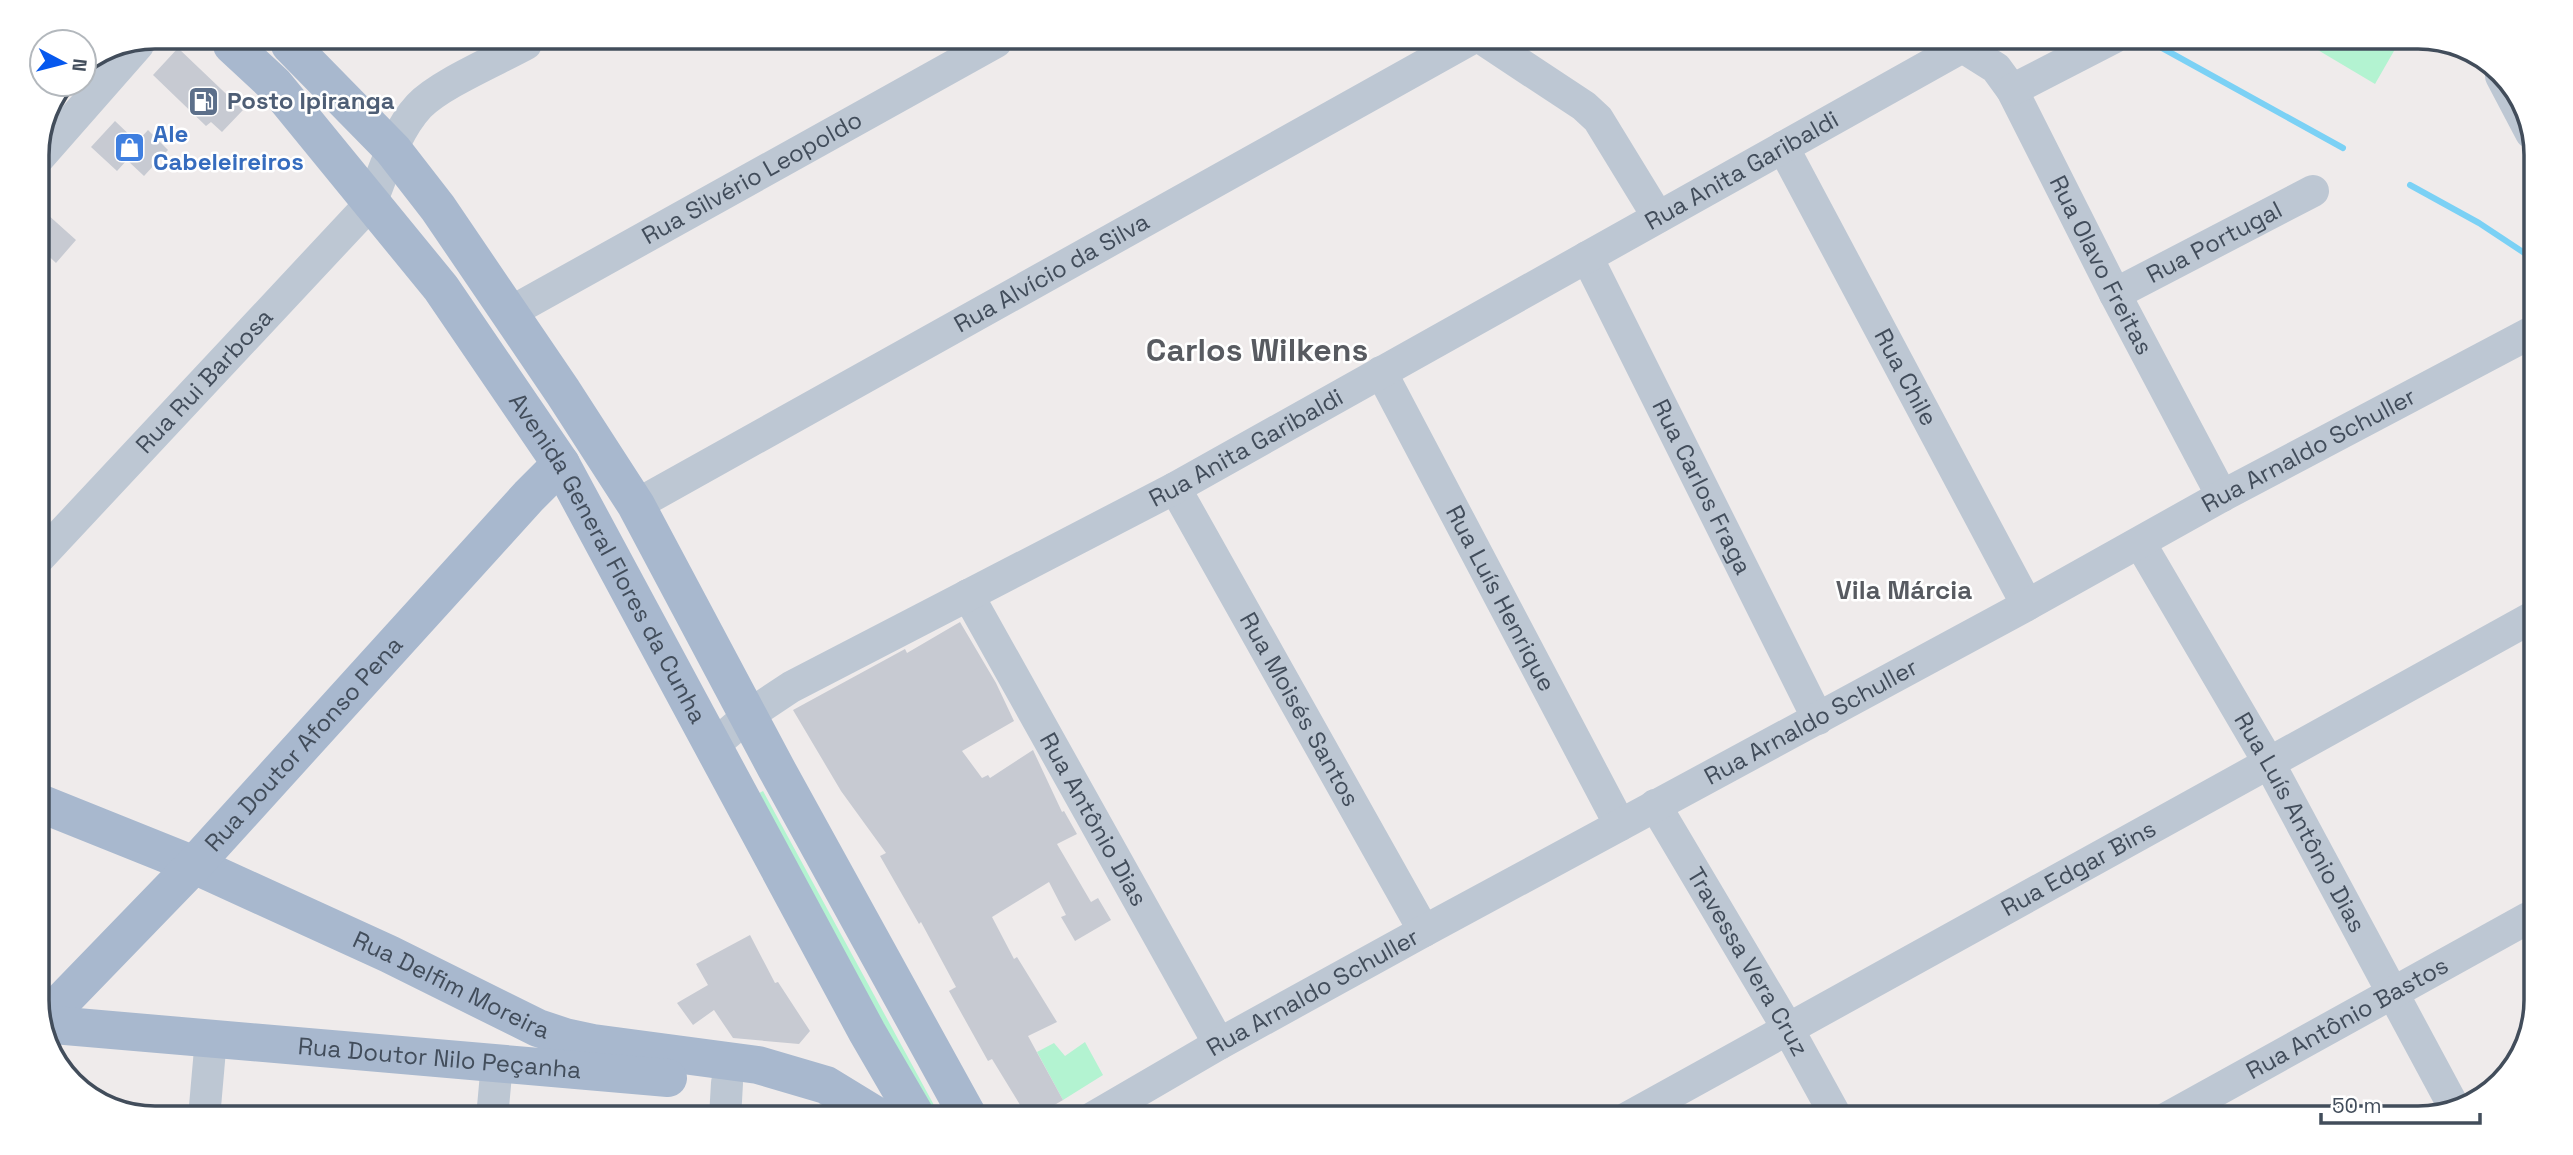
<svg xmlns="http://www.w3.org/2000/svg" width="2573" height="1155" viewBox="0 0 2573 1155" font-family="'Space Grotesk',sans-serif">
<rect width="100%" height="100%" fill="#efebeb"/>
<path fill="#b3f3d1" d="M2296,37H2402L2375,84Z
M763,791L941,1118H927L752,797Z
M1085,1042L1103,1075L1063,1100L1037,1052L1054,1043L1065,1056Z"/>
<g fill="none" stroke-linecap="round" stroke-linejoin="round">
<path stroke="#7bd1f5" stroke-width="6" d="M2153,43L2343,148
M2410,185L2479,223L2535,260"/>
</g>
<path fill="#c7cad2" d="M178,48L243,110L222,132L211,122L206,126L153,75Z
M115,121L137,142L148,130L168,150L144,176L127,160L117,171L91,147Z
M37,205L76,240L56,263L37,245Z
M960,622L996,683L1014,721L962,751L982,778L988,775L990,778L1033,750L1062,812L1064,811L1077,834L1057,844L1091,902L1098,898L1111,920L1075,941L1061,917L1066,915L1049,882L992,917L1014,959L1017,957L1057,1022L1028,1036L1063,1100L1032,1118H1028L992,1059L988,1061L949,991L956,987L921,922L919,924L880,856L886,853L841,791L793,710L905,649L907,653Z
M750,935L775,983L778,982L810,1031L799,1044L733,1038L714,1010L693,1025L677,1003L708,985L696,964Z"/>
<g fill="none" stroke-linecap="round" stroke-linejoin="round">
<g stroke="#bdc7d3" stroke-width="32">
<path id="s1" d="M1950,39L1996,68L2012,90L2115,294L2222,496"/>
<path d="M1484,40L1584,106L1598,119L1658,217"/>
<path d="M2501,76L2531,133"/>
<path d="M2012,90L2113,38"/>
<path id="s2" d="M1783,147L2027,605"/>
<path d="M37,160L138,45"/>
<path id="s3" d="M1587,257L1818,719"/>
<path id="s4" d="M2115,294L2313,191"/>
<path id="s5" d="M509,313L996,42"/>
<path id="s6" d="M1381,372L1620,825"/>
<path id="s7" d="M1175,488L1424,931"/>
<path id="s8" d="M636,505L1469,40"/>
<path id="s9" d="M2140,543L2269,763L2454,1107"/>
<path id="s10" d="M37,560L371,203C384,171 395,132 419,106C440,84 497,60 526,44"/>
<path id="s11" d="M968,595L1219,1044"/>
<path id="s12" d="M713,746L749,715L791,687L1175,488L1964,46"/>
<path id="s13" d="M1655,805L1788,1029L1837,1118"/>
<path d="M204,1118L211,1038"/>
<path d="M492,1118L497,1063"/>
<path d="M725,1118L727,1083"/>
<path id="s14" d="M1092,1118L1219,1044L1424,931L2027,605L2222,496L2534,331"/>
<path id="s15" d="M1627,1118L2531,618"/>
<path id="s16" d="M2167,1118L2528,918"/>
</g>
<g stroke="#a8b8ce" stroke-width="38">
<path id="s17" d="M232,45L275,85L441,288L561,464L867,1032L917,1118"/>
<path d="M290,45L393,150L438,208L563,392L636,505L776,768L969,1118"/>
<path id="s18" d="M37,802L194,865L389,954L538,1028L565,1037L593,1043L758,1065L826,1085L880,1118"/>
<path id="s19" d="M42,1022L194,865L529,496L561,464"/>
<path id="s20" d="M42,1024L668,1078"/>
</g>
</g>
<defs>
<symbol id="fuel-square" viewBox="-11 -11 22 22"><rect x="-9" y="-9" width="18" height="18" rx="4" fill="#5c6f8a" stroke="#fff"/><path d="M-5.5-6h7V0h2V4h1.3V-2.5L3-4.5l.8-.8L6-3V5H2.5V1h-1V6h-7ZM-4.2-4.7v3.2H.2V-4.7Z" fill="#fff"/></symbol>
<symbol id="shop-square" viewBox="-11 -11 22 22"><rect x="-9" y="-9" width="18" height="18" rx="4" fill="#3f7fe0" stroke="#fff"/><path d="M-5-2.5h2.3a2.7 3.5 0 0 1 5.4 0H5L5.5 6h-11ZM-1.5-2.5h3a1.5 2.3 0 0 0-3 0Z" fill="#fff"/></symbol>
</defs>
<g fill-rule="evenodd">
<use href="#fuel-square" x="186" y="84" width="35" height="35"/>
<use href="#shop-square" x="112" y="130" width="35" height="35"/>
</g>
<g text-anchor="middle" stroke-width="5" stroke-linejoin="round" paint-order="stroke">
<g font-size="24" font-weight="bold" fill="#4e5e75" stroke="#fff" text-anchor="start">
<text x="227" y="109">Posto Ipiranga</text>
</g>
<g font-size="24" font-weight="bold" fill="#366cbe" stroke="#fff" text-anchor="start">
<text x="153" y="142">Ale<tspan x="153" dy="28">Cabeleireiros</tspan></text>
</g>
<g font-size="24" fill="#424d5b" stroke="#fff">
<text dy="8" stroke="none"><textPath href="#s12" startOffset="1180">Rua Anita Garibaldi</textPath></text>
<text dy="8" stroke="none"><textPath href="#s5" startOffset="278">Rua Silvério Leopoldo</textPath></text>
<text dy="8" stroke="none"><textPath href="#s4" startOffset="112">Rua Portugal</textPath></text>
<text dy="8" stroke="none"><textPath href="#s1" startOffset="278">Rua Olavo Freitas</textPath></text>
<text dy="8" stroke="none"><textPath href="#s8" startOffset="476">Rua Alvício da Silva</textPath></text>
<text dy="8" stroke="none"><textPath href="#s2" startOffset="261">Rua Chile</textPath></text>
<text dy="8" stroke="none"><textPath href="#s10" startOffset="245">Rua Rui Barbosa</textPath></text>
<text dy="8" stroke="none"><textPath href="#s12" startOffset="612">Rua Anita Garibaldi</textPath></text>
<text dy="8" stroke="none"><textPath href="#s14" startOffset="1388">Rua Arnaldo Schuller</textPath></text>
<text dy="8" stroke="none"><textPath href="#s3" startOffset="257">Rua Carlos Fraga</textPath></text>
<text dy="8" stroke="none"><textPath href="#s17" startOffset="639">Avenida General Flores da Cunha</textPath></text>
<text dy="8" stroke="none"><textPath href="#s6" startOffset="256">Rua Luís Henrique</textPath></text>
<text dy="8" stroke="none"><textPath href="#s7" startOffset="254">Rua Moisés Santos</textPath></text>
<text dy="8" stroke="none"><textPath href="#s14" startOffset="821">Rua Arnaldo Schuller</textPath></text>
<text dy="8" stroke="none"><textPath href="#s19" startOffset="382">Rua Doutor Afonso Pena</textPath></text>
<text dy="8" stroke="none"><textPath href="#s11" startOffset="257">Rua Antônio Dias</textPath></text>
<text dy="8" stroke="none"><textPath href="#s9" startOffset="322">Rua Luís Antônio Dias</textPath></text>
<text dy="8" stroke="none"><textPath href="#s15" startOffset="516">Rua Edgar Bins</textPath></text>
<text dy="8" stroke="none"><textPath href="#s13" startOffset="182">Travessa Vera Cruz</textPath></text>
<text dy="8" stroke="none"><textPath href="#s18" startOffset="453">Rua Delfim Moreira</textPath></text>
<text dy="8" stroke="none"><textPath href="#s14" startOffset="254">Rua Arnaldo Schuller</textPath></text>
<text dy="8" stroke="none"><textPath href="#s16" startOffset="206">Rua Antônio Bastos</textPath></text>
<text dy="8" stroke="none"><textPath href="#s20" startOffset="399">Rua Doutor Nilo Peçanha</textPath></text>
</g>
<g font-size="26" font-weight="bold" fill="#585b61" stroke="#fff">
<text x="1904" y="599">Vila Márcia</text>
</g>
<g font-size="32" font-weight="bold" fill="#585b61" stroke="#fff">
<text x="1257" y="361">Carlos Wilkens</text>
</g>
</g>
<path d="M0 0H2573V1155H0ZM155 49H2418A106 106 0 0 1 2524 155V1000A106 106 0 0 1 2418 1106H155A106 106 0 0 1 49 1000V155A106 106 0 0 1 155 49Z" fill="#fff" fill-rule="evenodd"/>
<path fill="none" stroke="#424d5b" stroke-width="3.5" d="M155 49H2418A106 106 0 0 1 2524 155V1000A106 106 0 0 1 2418 1106H155A106 106 0 0 1 49 1000V155A106 106 0 0 1 155 49Z"/>
<g transform="translate(63 63) rotate(97)"><circle r="33" fill="#ffffff" stroke="#b3b8bd" stroke-width="2"/>
<path d="M0-5L12 26L0 18L-12 26Z" fill="#0658ee"/>
<text y="-10" font-size="19" font-weight="bold" text-anchor="middle" fill="#424d5b">N</text>
</g>
<path d="M2321 1113v10h159v-10" fill="none" stroke="#424d5b" stroke-width="3.5"/>
<text x="2332" y="1113" font-size="21" fill="#424d5b" stroke="#ffffff" stroke-width="5" paint-order="stroke">50 m</text>
</svg>
